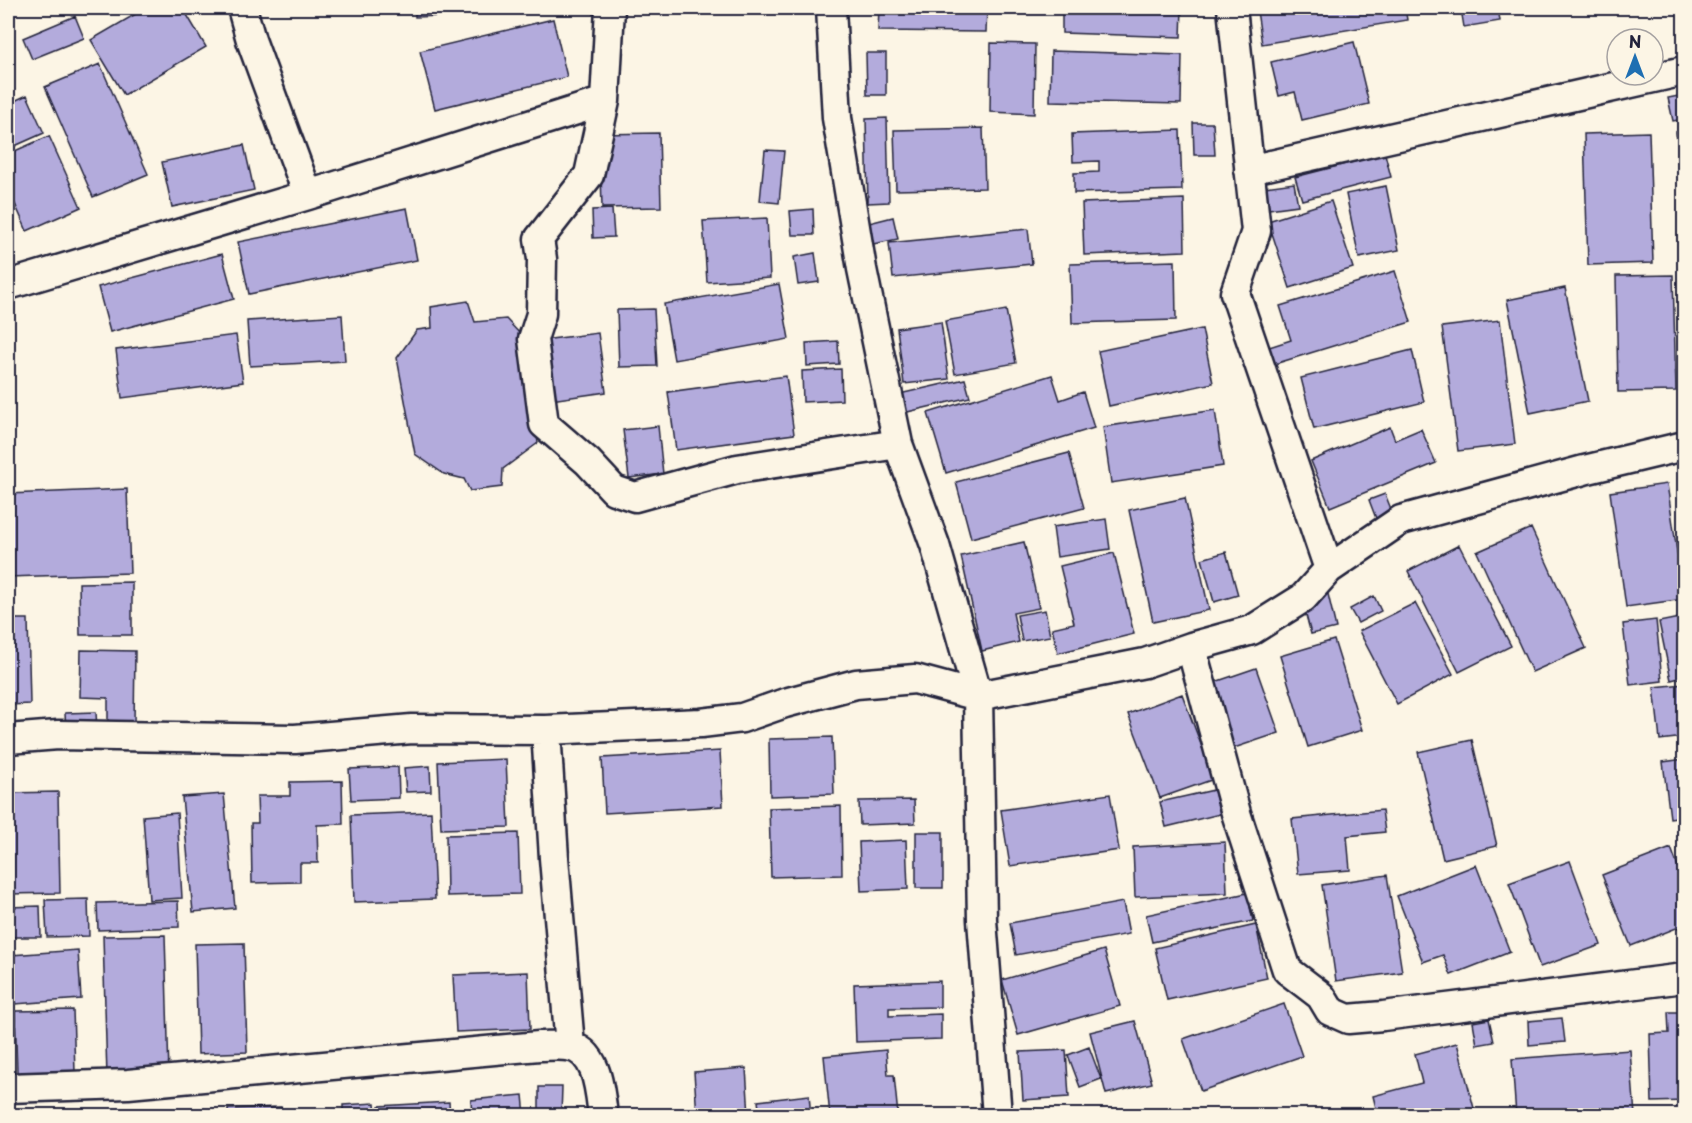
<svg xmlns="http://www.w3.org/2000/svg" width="1692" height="1123" viewBox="0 0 1692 1123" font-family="'Playpen Sans',sans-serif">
<rect width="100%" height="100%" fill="#fcf5e5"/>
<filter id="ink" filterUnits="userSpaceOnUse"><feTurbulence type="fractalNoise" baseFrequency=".0167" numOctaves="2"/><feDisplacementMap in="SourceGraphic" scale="12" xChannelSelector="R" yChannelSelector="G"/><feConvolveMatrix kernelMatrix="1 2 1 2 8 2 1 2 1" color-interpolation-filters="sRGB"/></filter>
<g filter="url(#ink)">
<path fill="#b3abdc" stroke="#22223b" stroke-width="1.5" d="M146,8H183L206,47L124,95L91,40Z
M415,8H470L471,15L415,17Z
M879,8H987L986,32L878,31Z
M1062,8H1182L1181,37L1062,33Z
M1279,8H1405L1407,20L1262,44L1257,11Z
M1437,8H1498L1500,21L1464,27L1461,9L1438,12Z
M75,16L84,38L32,59L23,38Z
M553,19L567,77L435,109L420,51Z
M1354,42L1369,104L1302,120L1295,92L1279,96L1271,62Z
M991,43L1035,44L1034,114L990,112Z
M1051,51L1182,55L1181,104L1050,101Z
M866,53H886V95H867Z
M100,64L148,174L93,197L45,87Z
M27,95L44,133L8,149V104Z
M1684,95V119L1673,121L1668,98Z
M887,118L889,202L868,203L866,119Z
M1193,123H1213L1215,155H1194Z
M983,128L985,188L896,190L894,130Z
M1180,130L1182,190L1074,193V173L1099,172V161L1073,162L1072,134Z
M1684,131V206L1676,132Z
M1649,132L1653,263L1588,265L1584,134Z
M659,133L661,207L602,208L600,134Z
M49,136L81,207L27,231L8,188V154Z
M244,145L254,190L172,207L162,162Z
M765,150L784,151L779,203L760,201Z
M1385,154L1391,177L1302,200L1295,177Z
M1294,183L1298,205L1262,210L1258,188Z
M1386,186L1399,250L1359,258L1346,194Z
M1184,199L1185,251L1084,255L1082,203Z
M1331,201L1353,268L1290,288L1268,221Z
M407,208L417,260L249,294L238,242Z
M612,209L614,237L593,238L592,210Z
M813,209L814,235H792L790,211Z
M893,217L898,239L873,244L869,223Z
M767,218L770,278L707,282L703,221Z
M1028,229L1032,264L893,278L889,243Z
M815,253L819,282L798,285L794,257Z
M222,254L234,299L110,332L98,287Z
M1175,261L1176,320L1072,323L1070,264Z
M1395,271L1411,322L1268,366L1263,349L1291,340L1280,306Z
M1673,275L1676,391L1618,392L1616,276Z
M779,284L789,339L674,360L664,304Z
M1565,288L1588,401L1530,413L1507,300Z
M468,301L475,322L506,319L523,337L538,443L503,469L502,487L470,491L464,479L444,474L415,454L397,358L417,330L432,328L431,307Z
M654,309L657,366L619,367L617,310Z
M1006,310L1016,363L955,374L945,321Z
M342,315L345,361L250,366L247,321Z
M1500,320L1515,444L1458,451L1442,327Z
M941,322L949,379L904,384L897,328Z
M1202,329L1213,383L1109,406L1098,351Z
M598,333L606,392L551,400L543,340Z
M236,335L243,382L122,398L116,350Z
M838,341L839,364L807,366L806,343Z
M1412,350L1424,402L1314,429L1301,378Z
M841,369L842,400L803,402L802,371Z
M1052,375L1060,400L1083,392L1094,428L946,473L928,413Z
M786,376L794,434L676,450L668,392Z
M965,379L970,397L899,414L895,395Z
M1215,410L1223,466L1111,483L1103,427Z
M658,426L663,474L629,478L623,430Z
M1390,427L1395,440L1421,429L1436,463L1330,507L1311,461Z
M1069,453L1084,508L971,538L956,482Z
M1667,484L1684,599L1626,607L1610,492Z
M127,489L130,573L8,577V494Z
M1385,494L1393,514L1377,521L1369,500Z
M1185,498L1209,610L1153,622L1129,510Z
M1106,519L1110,549L1057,557L1053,527Z
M1531,528L1586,648L1532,672L1477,552Z
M1024,542L1039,608L1013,613L1019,642L982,651L961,556Z
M1459,545L1511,646L1459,672L1408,571Z
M1226,552L1238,595L1214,602L1202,559Z
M1114,553L1134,634L1058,653L1052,628L1074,623L1060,566Z
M132,582V635H80L79,583Z
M1328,594L1336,628L1311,634L1302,600Z
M1374,596L1381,611L1358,623L1350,609Z
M1415,603L1453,674L1397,704L1359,631Z
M1045,610L1050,636L1022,641L1017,615Z
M1684,617V677L1671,680L1659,622Z
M8,619H28L30,704L8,705Z
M1656,620L1662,681L1630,685L1623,624Z
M1334,640L1362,730L1308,747L1280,656Z
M81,650L135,651L134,724H108V698L80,697Z
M1256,668L1279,733L1234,748L1212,683Z
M1684,684V737L1660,740L1654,687Z
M1182,694L1214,779L1160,798L1128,714Z
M96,712L97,730L66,731L65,713Z
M832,737L834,794L770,796L769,739Z
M1472,740L1497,846L1443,859L1418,752Z
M720,751L723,806L605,813L602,758Z
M506,759L509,827L441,829L438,762Z
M1684,759V816L1670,818L1663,762Z
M430,766L431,791L406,792L404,768Z
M398,767L399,798L351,800L349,769Z
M342,781L343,824L317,825L318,863H300V882L252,883L251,823H258L257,796H290V782Z
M1214,790L1220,814L1166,827L1160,802Z
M58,792L60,893L8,894V793Z
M224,794L235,908L193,912L182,797Z
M1110,794L1119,850L1010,866L1001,810Z
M914,800L915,823L860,825L859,801Z
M841,806L842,875L771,877L769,808Z
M1382,810L1385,832L1347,836L1350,870L1298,874L1292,819Z
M431,812L435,899L354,902L351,815Z
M177,813L182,898L149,900L143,816Z
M916,832H943V888H916Z
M518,833L520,894L447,896L446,835Z
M906,840L908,889L861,891L859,842Z
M1225,842L1227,893L1135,897L1133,847Z
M1671,848L1684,883V925L1631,946L1602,875Z
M1570,861L1601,945L1540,967L1509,883Z
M1476,865L1510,952L1451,975L1443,955L1423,962L1397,896Z
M1387,875L1402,972L1336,981L1322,885Z
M1247,893L1253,921L1152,942L1146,915Z
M88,899L89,936L47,937L45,900Z
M178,901L179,927L98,930L97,903Z
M1123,902L1129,934L1016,955L1010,923Z
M40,906L41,937H8V907Z
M1256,925L1267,978L1167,1000L1155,948Z
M165,935L169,1075L107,1077L103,936Z
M244,943L247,1052L198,1054L195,944Z
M78,950L81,999L15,1004L11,955Z
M1104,950L1120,1006L1018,1035L1002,980Z
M528,972L530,1029L456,1032L453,975Z
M940,981V1007L889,1008V1016L941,1014V1039L856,1042L854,984Z
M1284,1004L1302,1056L1201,1091L1183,1039Z
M73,1010L75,1072L17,1073L15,1011Z
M1668,1012H1684V1101L1652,1102L1650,1034L1669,1033Z
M1562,1018L1565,1042L1529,1045L1528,1021Z
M1489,1019L1494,1042L1477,1045L1473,1022Z
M1135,1021L1152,1083L1106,1094L1090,1032Z
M1457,1043L1476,1116H1378L1373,1096L1422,1083L1415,1054Z
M1089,1047L1101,1079L1080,1087L1068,1055Z
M886,1050L888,1075H894L898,1116H830L824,1056Z
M1066,1050L1069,1097L1023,1100L1020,1052Z
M1630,1050L1635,1116H1516L1512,1059Z
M746,1068L749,1116H697L694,1072Z
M539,1087H562L561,1116H539Z
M523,1095L525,1116H472L471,1100Z
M809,1095L811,1116H760L758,1101Z
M449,1102L450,1116H380L379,1106Z
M375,1103L376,1116H343V1105Z
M281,1107L282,1116H228V1109Z
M184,1109H200L201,1116H184Z"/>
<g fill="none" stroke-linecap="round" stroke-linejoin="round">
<defs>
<path id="street" d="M242,8L251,40L308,195
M831,8L837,118L862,269L898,444L935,545L978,696L982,920L997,1116
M1232,8L1256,231L1235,293L1329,569
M605,101L589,175L539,239L542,259L541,314L533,339L544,424L588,462L614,490L635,497L737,469L898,444
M1249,170L1684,71
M8,285L308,195L605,101L610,8
M1191,647L1236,813L1287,970L1321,996L1330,1011L1348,1019L1383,1016L1684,978
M546,730L554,858L570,1046
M8,739L58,735L295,739L412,729L546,730L701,723L742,718L785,703L856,684L915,679L978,696L1145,663L1191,647L1252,630L1303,598L1329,569L1401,520L1584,470L1684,446
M8,1088L128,1084L539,1046C548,1046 558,1045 568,1046C598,1050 600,1092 603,1116"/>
</defs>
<use href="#street" stroke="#22223b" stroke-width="33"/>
<use href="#street" stroke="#fcf5e5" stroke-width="28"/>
</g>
</g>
<rect width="1692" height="1123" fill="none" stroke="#fcf5e5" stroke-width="30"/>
<rect x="15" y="15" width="1662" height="1093" fill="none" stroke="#22223b" stroke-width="2" filter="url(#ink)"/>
<g transform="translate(1635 57)"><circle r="28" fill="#fcf5e5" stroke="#a5a1a1" stroke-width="1.5"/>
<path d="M0-4.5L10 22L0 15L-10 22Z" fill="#1f6fb2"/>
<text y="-9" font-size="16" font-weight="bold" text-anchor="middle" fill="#22223b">N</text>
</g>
</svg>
